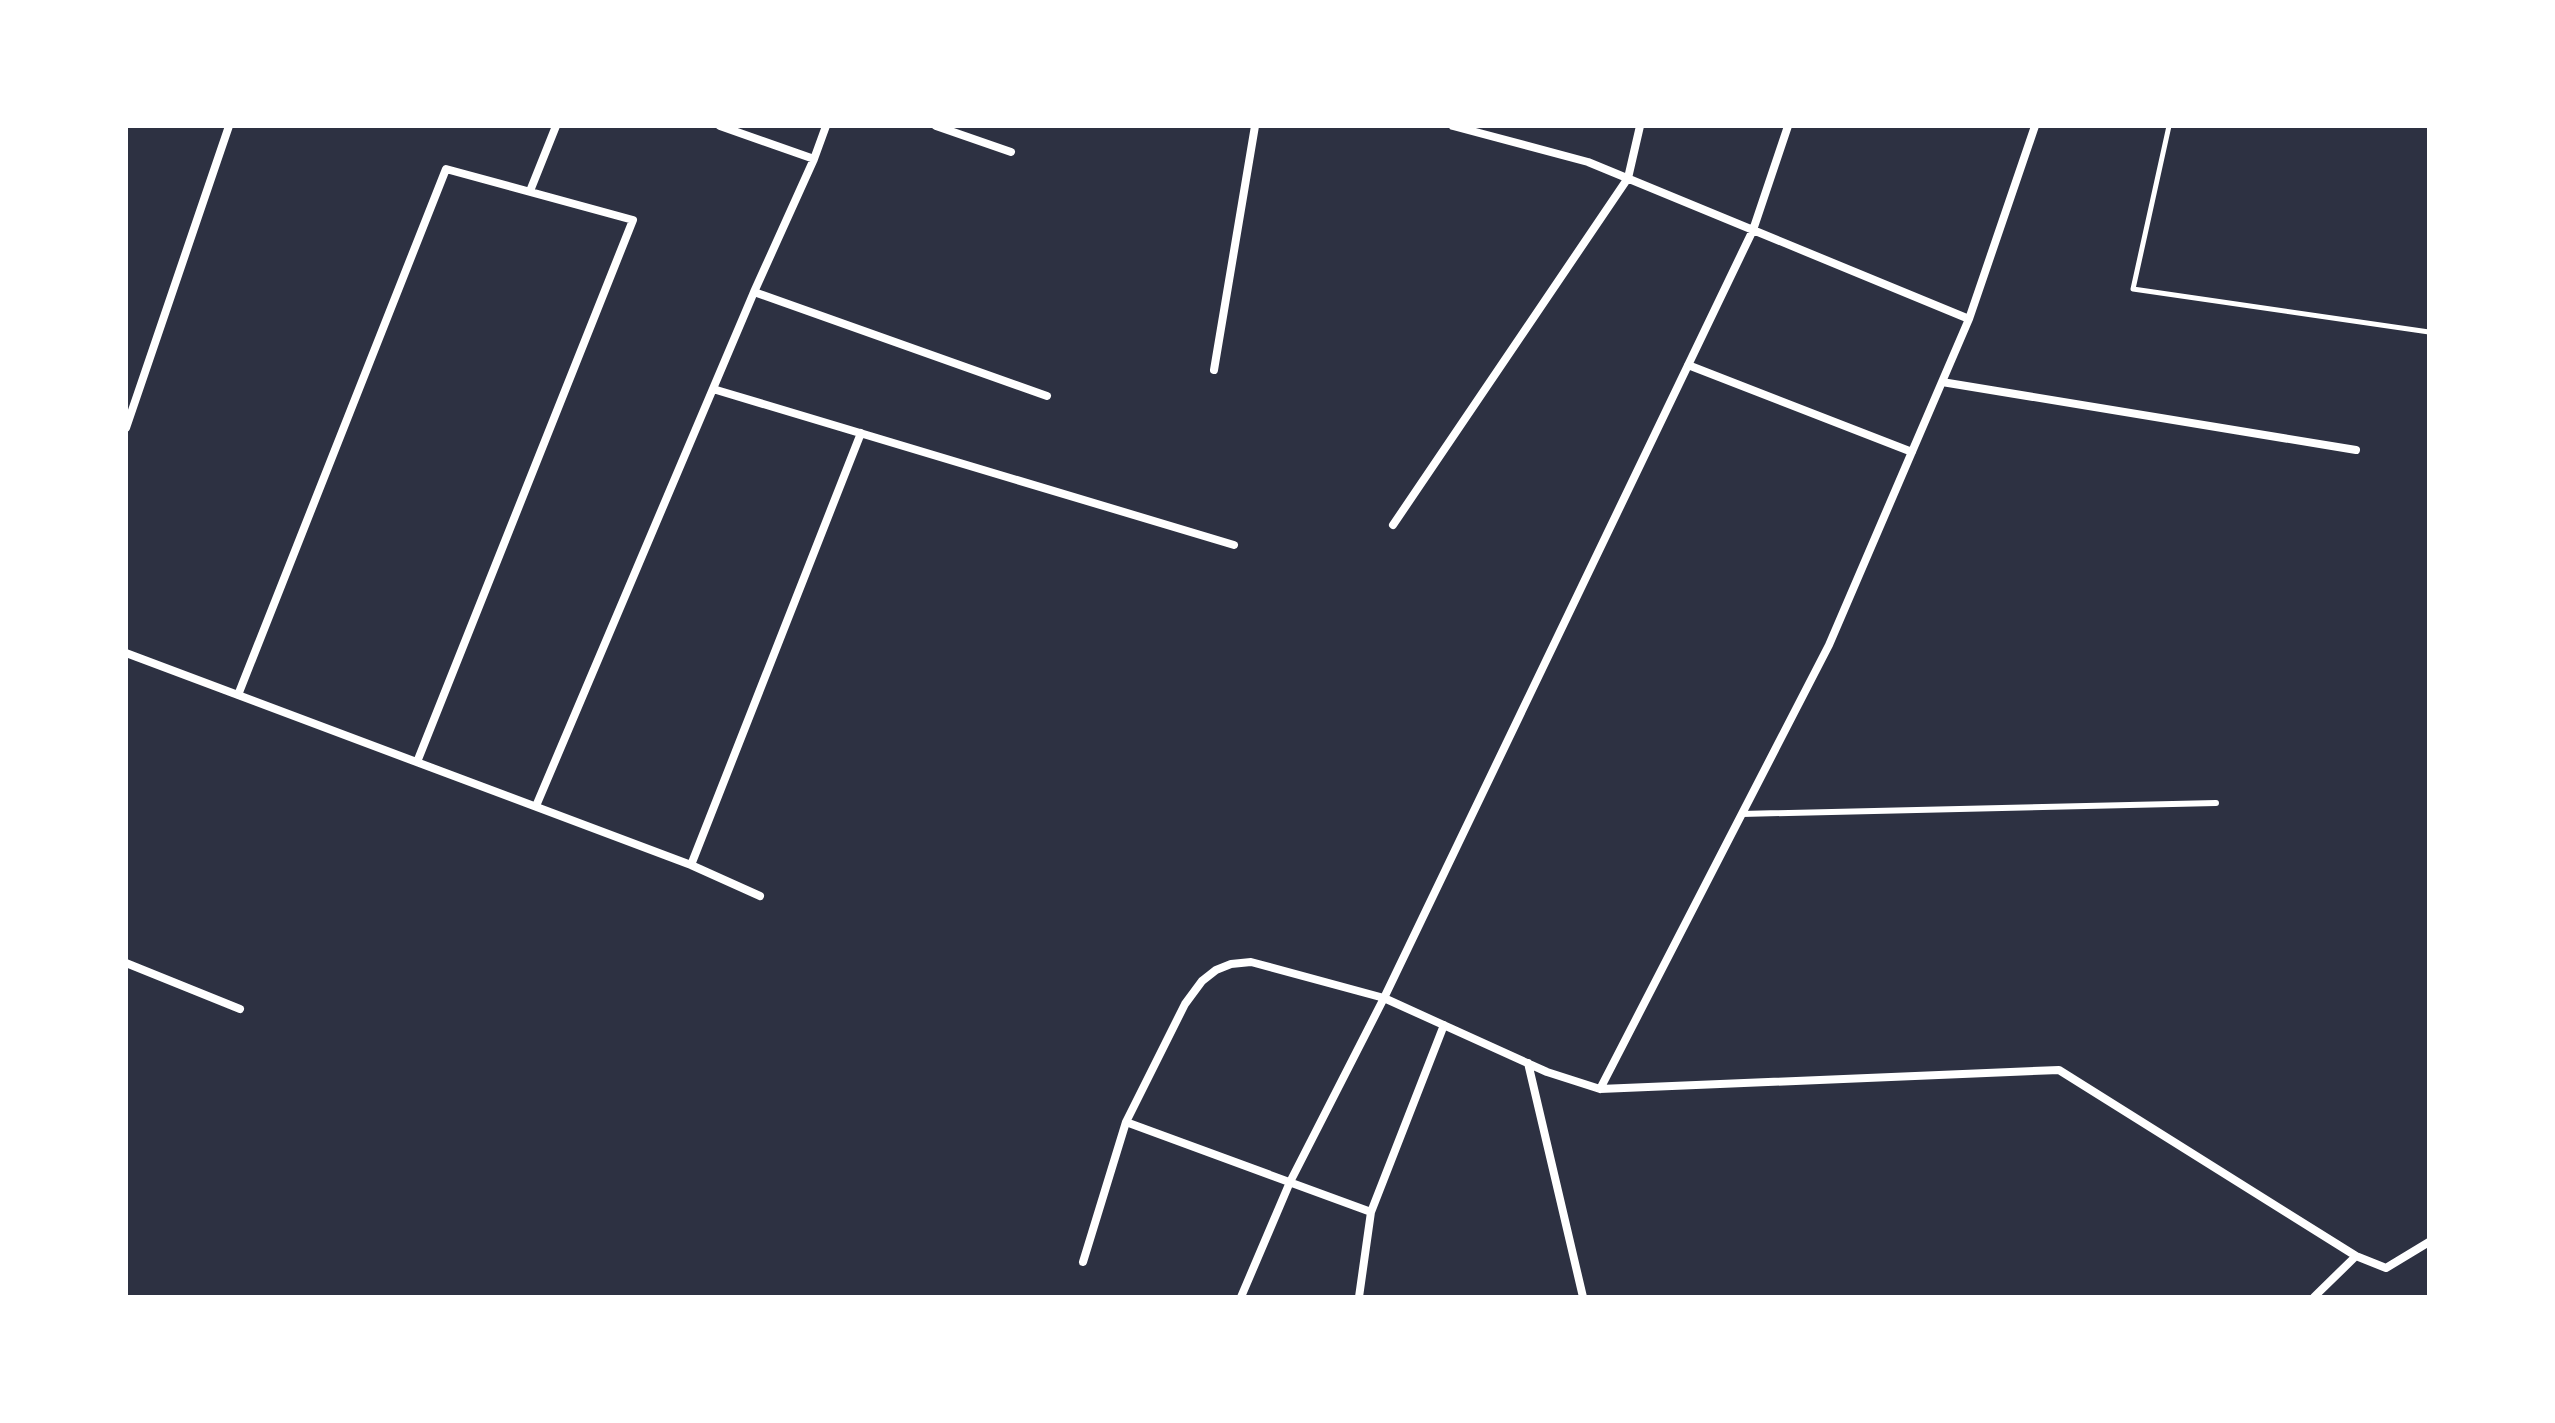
<svg xmlns="http://www.w3.org/2000/svg" width="2555" height="1423" viewBox="0 0 2555 1423" font-family="Roboto,sans-serif">
<rect width="100%" height="100%" fill="#2d3142"/>
<g fill="none" stroke-linecap="round" stroke-linejoin="round">
<path stroke="#fff" stroke-width="5" d="M2169,126L2133,289L2429,332"/>
<path stroke="#fff" stroke-width="6" d="M1742,814L2216,803"/>
<path stroke="#fff" stroke-width="8" d="M720,126L814,159
M936,126L1011,152
M1453,126L1588,162L1969,319
M530,191L556,126
M754,292L1047,396
M1688,365L1912,452
M1214,370L1255,126
M1942,382L2356,450
M713,389L1234,545
M126,428L229,126
M1393,525L1628,178L1640,126
M126,653L691,865L760,896
M238,695L446,169L633,220L417,762
M536,806L754,292L814,159L826,126
M691,865L861,433
M126,963L240,1009
M1528,1063L1583,1297
M1600,1089L1829,645L1969,319L2035,126
M1126,1122L1371,1212
M1083,1262L1126,1122L1185,1004L1202,981L1216,970L1231,964L1251,962L1384,998L1547,1072L1600,1089L2059,1070L2356,1256L2386,1268L2429,1242
M1241,1297L1290,1182L1384,998L1753,230L1788,126
M1359,1297L1371,1212L1444,1025
M2314,1297L2356,1256"/>
</g>
<rect width="2555" height="1423" fill="none" stroke="#ffffff" stroke-width="256"/>
</svg>
